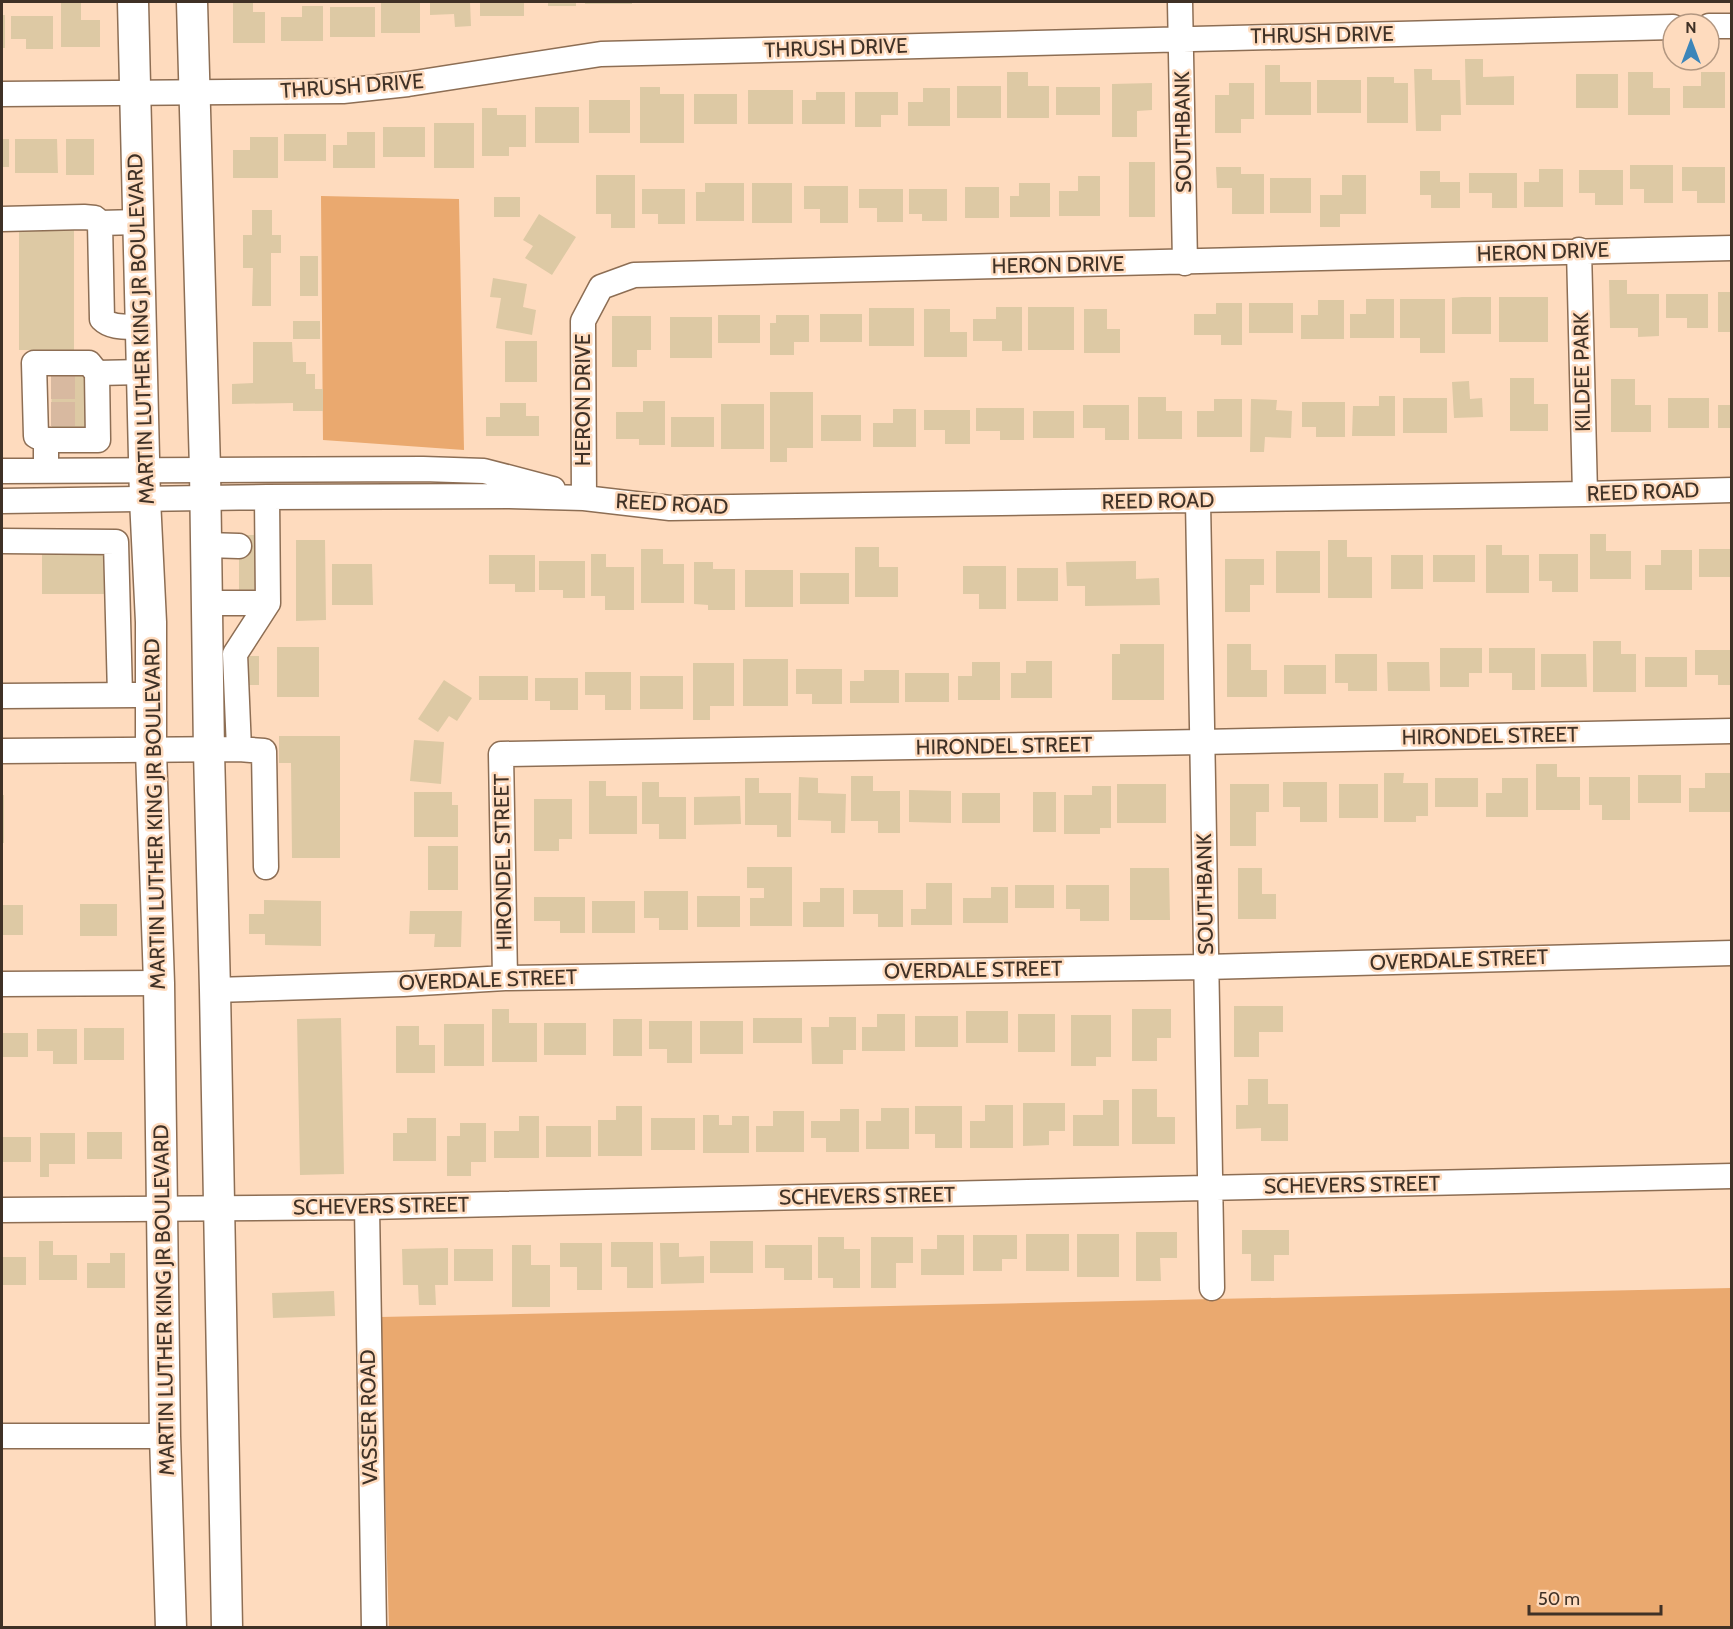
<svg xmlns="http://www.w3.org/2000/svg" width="1733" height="1629" viewBox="0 0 1733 1629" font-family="Cabin,sans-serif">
<rect width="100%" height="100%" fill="#fedbbe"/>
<path fill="#eaa96f" d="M321,196L459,199L464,450L323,440Z
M1731,1288V1627H389L380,1317Z"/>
<path fill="#ddc9a4" d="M233,2H253V12H265V43H233Z
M381,2H420V33H381Z
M430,2H470L471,26L455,27L454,14L430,15Z
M480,2H524V16H480Z
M548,2H576V6H548Z
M585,2H632V4H585Z
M61,3H81V20H100V47H61Z
M302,6H323V41H281V17H302Z
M330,7H375V37H330Z
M2,15H5V48H2Z
M11,16H53V49H26V39H11Z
M1465,59H1483V77L1514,76V105H1466Z
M1265,65H1280V82H1311V115H1265Z
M1414,69H1432V80H1460L1461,115H1441V131H1416Z
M1007,72H1028V86H1049V118H1007Z
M1628,72H1653V88H1670V115H1628Z
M1701,72H1725V108H1683V86H1701Z
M1576,74H1618V108H1576Z
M1367,77H1394V83H1408V123H1367Z
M1317,80H1361V113H1317Z
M1152,83V110L1137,111V137H1112V84Z
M1229,83H1254V119H1241V133H1215V95H1229Z
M957,86H1001V118H957Z
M640,87H660V94H684V143H640Z
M1056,87H1100V115H1056Z
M923,88H950V126H908V102H923Z
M748,90H793V124H748Z
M816,92H845V124H802V100H816Z
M855,92H898V115H881V127H855Z
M694,94H737V124H694Z
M589,100H630V133H589Z
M535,107H579V143H535Z
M482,108H497V115H526V147H509V156H482Z
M434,123H474V168H434Z
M383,127H425V157H383Z
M347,132H375V168H333V145H347Z
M284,134H326V161H284Z
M250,137H278V178H233V150H250Z
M2,139H9V167H2Z
M15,139H57L58,173H15Z
M66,139H94V175H66Z
M1129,162H1155V217H1129Z
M1630,165H1673V203H1644V189H1630Z
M1216,167H1241V174H1264V214H1232V188H1217Z
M1682,167H1725V203H1697V191H1682Z
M1539,169H1563V207H1524V182H1539Z
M1579,170H1623V205H1595V193H1579Z
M1420,171H1440V182H1460V208H1431V195H1420Z
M1469,173H1517V208H1492V193H1469Z
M596,175H635V228H611V214H596Z
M1342,175H1366V214H1340V227H1320V195H1342Z
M1078,176H1100V216H1059V191H1078Z
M1270,178H1311V213H1270Z
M705,183H744V221H696V192H705Z
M752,183H792V223H752Z
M1019,183H1050V217H1010V196H1019Z
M804,186H848V223H820V209H804Z
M965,187H999V218H965Z
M642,189H685V224H658V214H642Z
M859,189H903V222H877V208H859Z
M909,189H947V221H922V214H909Z
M494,197H520V217H494Z
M252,210H272V235H281V253H271V306H252L253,268H243V235H252Z
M539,214L576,237L552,275L525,258L533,246L523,240Z
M19,228H74V350H19Z
M300,256H318V296H300Z
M493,278L527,284L523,307L536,310L532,335L496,328L501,298L490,297Z
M1609,280H1627V294H1659V336L1638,337V328H1610Z
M1718,292H1732V332H1718Z
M1666,294H1708V328H1687V318H1666Z
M1462,297H1491V334H1452V298Z
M1499,297H1548V342H1499Z
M1366,299H1394V338H1350V314H1366Z
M1400,299H1445V353H1420V338H1400Z
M1318,300H1344V339H1301V315H1318Z
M1216,303H1242V345H1221V335H1194V314H1216Z
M1249,303H1293V333H1249Z
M996,307H1022V351H1002V341H973V319H996Z
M1028,307H1074V350H1028Z
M869,308H914V346H869Z
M924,309H950V332H967V357H924Z
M1084,309H1107V329H1120V353H1084Z
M820,314H862V342H820Z
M718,315H760V343H718Z
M776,315H809V342H794V355H770V323H776Z
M612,316H651V350H637V367H612Z
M670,317H712V358H670Z
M293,321H320V339H293Z
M505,341H537V382H505Z
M253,342H292L293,362H306V374H315V389H323V411H293V403L232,404V384L253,383Z
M51,372H86L87,431L52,432Z
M1510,378H1534V404H1548V431H1510Z
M1611,379H1635V405H1651V432H1611Z
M1469,381L1470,399L1482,398L1483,417L1454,418L1452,382Z
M770,392H813V448H787V462H770Z
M1379,396H1395V436H1352L1353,406H1379Z
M1138,397H1166V411H1182V439H1138Z
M1403,398H1447V433H1403Z
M1668,398H1709V428H1668Z
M1214,399H1242V437H1197V411H1214Z
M1251,399L1277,400L1276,410L1292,411L1291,438L1265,437L1264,452H1250Z
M643,401H665V445H639V439H616V412H643Z
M1302,402H1345V437H1316V427H1302Z
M500,403H526V416H539V436H486V417H500Z
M721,404H764V449H721Z
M1083,405H1129V440H1105V428H1083Z
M1718,405H1732V428H1718Z
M976,408H1024V440H1000V431H976Z
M893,409H916V447H873V423H893Z
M924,410H970V444H945V430H924Z
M1033,411H1074V438H1033Z
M821,415H861V441H821Z
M671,417H714V447H671Z
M1590,534H1606V551H1631V579H1590Z
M239,535H260V596H239Z
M296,540H325L326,620L296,621Z
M1328,540H1347V557H1372V598H1328Z
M1486,545H1502V555H1529V593H1486Z
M855,547H879V567H898V597H855Z
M641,549H663V564H684V603H641Z
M1699,549H1732V577H1699Z
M1661,550H1692V590H1645V565H1661Z
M1276,551H1320V593H1276Z
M42,553H106V594H42Z
M591,554H606V567H634V610H605V596H591Z
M1539,554H1578V592H1552V581H1539Z
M489,555H535V592H515V584H489Z
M1391,555H1423V589H1391Z
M1433,555H1475V582H1433Z
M1225,559H1264V585H1250V612H1225Z
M539,561H585V598H563V590H539Z
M1136,561V579L1159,578L1160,605L1085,606V586H1067L1066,562Z
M694,562H713V569H735V610H708V605L694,604Z
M332,564H372L373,605H332Z
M963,566H1006V609H979V594H963Z
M1017,568H1058V601H1017Z
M745,570H793V607H745Z
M800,573H849V604H800Z
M1593,641H1621V654H1636V692H1593Z
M1120,644H1164V700H1112V654H1120Z
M1227,644H1251V670H1267V697H1227Z
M277,647H319V697H277Z
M1440,648H1482V673H1469V687H1440Z
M1489,648H1535V690H1512V673H1489Z
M1695,650H1732V685H1718V675H1695Z
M1335,654H1377V691H1348V683H1335Z
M1541,654H1586L1587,687H1541Z
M241,656H259V685H241Z
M1645,657H1687V687H1645Z
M743,659H788V706H743Z
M1026,661H1052V698H1011V673H1026Z
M972,662H1000V700H958V676H972Z
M1387,662H1429L1430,691H1388Z
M693,663H734V706H710V720H693Z
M1284,665H1326V694H1284Z
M796,669H842V704H812V694H796Z
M864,670H899V703H850V681H864Z
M585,672H631V710H605V695H585Z
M905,673H949V702H905Z
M479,676H528V700H479Z
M640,676H683V709H640Z
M535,678H578V710H550V701H535Z
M444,680L472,698L457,721L449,716L438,732L418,719Z
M279,736H340V858H292L291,763H279Z
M414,740L444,742L441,784L410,781Z
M1536,764H1557V777H1580V810H1536Z
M1384,773H1404L1403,783H1428V816H1416V822H1384Z
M1705,773H1732V812H1689V788H1705Z
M1638,775H1681V803H1638Z
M851,776H873V791H900V833H878V821H851Z
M799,777L818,778V793L846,794L845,833H831V821L798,820Z
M1589,777H1630V820H1602V805H1589Z
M745,778H759V793H791V837H777V825H745Z
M1435,778H1478V807H1435Z
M1502,778H1528V817H1486V793H1502Z
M589,781H606V796H637V834H589Z
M642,782H659V797H686V839H659V824H642Z
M1283,782H1327V822H1300V807H1283Z
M1117,784H1166V823H1117Z
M1230,784H1269V812H1256V846H1230Z
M1339,784H1378V818H1339Z
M1092,786H1111V828H1100V834H1064V795H1092Z
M909,790L951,791V823L909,822Z
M414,792H452V805H458V837H414Z
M1033,792H1056V832H1033Z
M962,793H1000V823H962Z
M2,795H4V843H2Z
M740,796L741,824L694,825V797Z
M534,799H572V839H559V851H534Z
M428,846H458V890H428Z
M747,867H792V926H750V898H764V888H747Z
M1130,868H1169L1170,920H1130Z
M1238,868H1262V894H1276V919H1238Z
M926,883H952V925H911V909H926Z
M1015,885H1054V908H1015Z
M1066,885H1109V921H1080V909H1066Z
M991,887H1008V923H963V898H991Z
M820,888H844V927H803V902H820Z
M853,890H903V927H878V914H853Z
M644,891H688V930H659V918H644Z
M697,896H740V927H697Z
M534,897H585V933H560V921H534Z
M264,900L321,901V946L265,945V934H249V914H264Z
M592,901H635V933H592Z
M80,904H117V936H80Z
M2,905H23V935H2Z
M410,911H462L461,947H434L435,934H409Z
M1234,1006H1283V1032H1259V1057H1234Z
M492,1009H509V1023H537V1062H492Z
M1132,1009H1171V1038H1157V1061H1132Z
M966,1011H1008V1043H966Z
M877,1014H905V1051H862V1027H877Z
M1018,1014H1055V1052H1018Z
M1071,1015H1111V1057H1096V1066H1071Z
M915,1016H958V1047H915Z
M829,1017H856V1050H843V1064H812L811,1027H829Z
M341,1018L344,1174L300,1175L297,1019Z
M753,1018H802V1043H753Z
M613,1019H642V1056H613Z
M649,1021H692V1063H667V1049H649Z
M700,1021H743V1054H700Z
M544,1023H586V1055H544Z
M444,1024H484V1066H444Z
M396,1026H419V1045H435V1073H396Z
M84,1028H124V1060H84Z
M37,1029H77V1064H53V1051H37Z
M2,1033H28V1057H2Z
M1248,1079H1268V1104H1288V1141H1261V1128L1236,1129V1105H1248Z
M1132,1089H1157V1117H1175V1144H1132Z
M1103,1100H1119V1146H1073V1115H1103Z
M1023,1103H1065V1131H1049V1145L1023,1146Z
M985,1105H1013V1148H970V1121H985Z
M616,1106H642V1156H598V1120H616Z
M915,1106H962V1148H935V1134H915Z
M881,1108H909V1149H866V1121H881Z
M840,1109H859V1152H826V1138H811V1121H840Z
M773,1111H804V1152H756V1126H773Z
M703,1115H719V1125H732V1116H749V1153H703Z
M519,1116H539V1158H494V1131H519Z
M407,1118H436V1161H393V1133H407Z
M651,1118H695V1150H651Z
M460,1123H486V1162H471V1176H447V1136H460Z
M546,1126H591V1157H546Z
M87,1132H122V1159H87Z
M40,1133H75V1164H49V1177H40Z
M2,1137H31V1162H2Z
M1242,1230H1289V1255H1274V1281H1251V1254H1242Z
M1136,1232H1177V1258H1160L1161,1281H1136Z
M1026,1234H1069V1271H1026Z
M1077,1234H1119V1277H1077Z
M937,1235H964V1275H921V1249H937Z
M973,1235H1017V1259H1002V1271H973Z
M818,1237H844V1249H860V1288H833V1278H818Z
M871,1237H913V1263H896V1288H871Z
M39,1241H53V1255H77V1280H39Z
M710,1241H753V1273H710Z
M611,1242H653V1288H627V1267H611Z
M560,1243H602V1290H577V1267H560Z
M660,1243H679V1257L704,1256V1283L661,1284Z
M512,1245H531V1265H550V1307H512Z
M765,1245H812V1280H784V1268H765Z
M448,1248V1285H435L436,1305H419L418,1285H403L402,1249Z
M454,1249H493V1281H454Z
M110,1253H125V1288H87V1263H110Z
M2,1257H26V1285H2Z
M334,1291L335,1316L273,1318L272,1293Z"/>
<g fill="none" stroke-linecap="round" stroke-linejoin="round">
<path stroke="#d8b9a0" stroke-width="24" stroke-dasharray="24 12" stroke-linecap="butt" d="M51,387H86
M51,414H87"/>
<defs>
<path id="minor" d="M1180,2L1185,263
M1709,26H1732
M2,94L343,91L408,84L601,54L1673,27
M2,219L84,217L95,218L100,223L138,222
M100,223L102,319C112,329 128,326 142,327
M1579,250L1585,494
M46,440L36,436L34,363H89L97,373
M46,470V440H98L97,373L143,372
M2,471L423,469L484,471L553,489
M584,498L583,321L601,287L634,275L1732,248
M2,501L267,497L509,496L584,498L670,508L1585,494L1732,490
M1198,501L1212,1288
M2,541L116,542L120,695
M206,545L239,546
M207,603H268
M2,696L136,695
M239,749L235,654L268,603L267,497
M2,751L239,749L264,751L266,867
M505,978L501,754L1202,742L1732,731
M2,984L159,983
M215,990L403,984L505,978L1206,967L1732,953
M367,1207L374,1628
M2,1210L367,1207L1732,1176
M2,1436H165"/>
<path id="major" d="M133,2L145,499L151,622V751L159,983L165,1436L171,1628
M192,2L205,469L209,751L215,990L227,1628"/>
</defs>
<use href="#minor" stroke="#8d6e54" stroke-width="27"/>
<use href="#major" stroke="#8d6e54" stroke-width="33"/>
<use href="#minor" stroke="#fff" stroke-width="24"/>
<use href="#major" stroke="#fff" stroke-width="30"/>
</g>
<g text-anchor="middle" stroke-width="5" stroke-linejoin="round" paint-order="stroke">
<g font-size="21" fill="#3f3126" stroke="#fedbbe">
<text transform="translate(1322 35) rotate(-1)" y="7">THRUSH DRIVE</text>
<text transform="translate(836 48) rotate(-2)" y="7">THRUSH DRIVE</text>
<text transform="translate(352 86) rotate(-4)" y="7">THRUSH DRIVE</text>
<text transform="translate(1183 132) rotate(-91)" y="7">SOUTHBANK</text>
<text transform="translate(1543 252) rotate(-2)" y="7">HERON DRIVE</text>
<text transform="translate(1058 265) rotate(-1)" y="7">HERON DRIVE</text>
<text transform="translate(141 329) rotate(-92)" y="7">MARTIN LUTHER KING JR BOULEVARD</text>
<text transform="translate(1582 372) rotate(-91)" y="7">KILDEE PARK</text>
<text transform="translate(583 400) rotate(-90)" y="7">HERON DRIVE</text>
<text transform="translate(1643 492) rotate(-2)" y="7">REED ROAD</text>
<text transform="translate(1158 501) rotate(-1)" y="7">REED ROAD</text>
<text transform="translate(672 504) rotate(3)" y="7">REED ROAD</text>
<text transform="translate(1490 736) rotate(-1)" y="7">HIRONDEL STREET</text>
<text transform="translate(1004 746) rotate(-1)" y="7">HIRONDEL STREET</text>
<text transform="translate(155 814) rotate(-91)" y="7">MARTIN LUTHER KING JR BOULEVARD</text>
<text transform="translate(503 862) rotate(-91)" y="7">HIRONDEL STREET</text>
<text transform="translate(1205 894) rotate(-91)" y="7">SOUTHBANK</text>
<text transform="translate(1459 960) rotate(-2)" y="7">OVERDALE STREET</text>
<text transform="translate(973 970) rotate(-1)" y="7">OVERDALE STREET</text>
<text transform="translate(488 980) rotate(-2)" y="7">OVERDALE STREET</text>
<text transform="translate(1352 1185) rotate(-1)" y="7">SCHEVERS STREET</text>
<text transform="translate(867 1196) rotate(-1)" y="7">SCHEVERS STREET</text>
<text transform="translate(381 1206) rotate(-1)" y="7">SCHEVERS STREET</text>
<text transform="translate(164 1300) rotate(-91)" y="7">MARTIN LUTHER KING JR BOULEVARD</text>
<text transform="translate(369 1417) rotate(-91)" y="7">VASSER ROAD</text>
</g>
</g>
<rect width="1733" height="1629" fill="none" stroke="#3f3126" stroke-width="6"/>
<g transform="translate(1691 42)"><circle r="28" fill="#fedbbe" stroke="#b29781" stroke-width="1.5"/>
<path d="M0-4.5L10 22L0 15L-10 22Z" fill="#3c85b9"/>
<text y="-9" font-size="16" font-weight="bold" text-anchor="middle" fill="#3f3126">N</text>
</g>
<path d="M1529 1605v9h132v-9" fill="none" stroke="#3f3126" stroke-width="3"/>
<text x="1538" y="1605" font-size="18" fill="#3f3126" stroke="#fedbbe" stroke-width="4.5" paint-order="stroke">50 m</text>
</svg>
